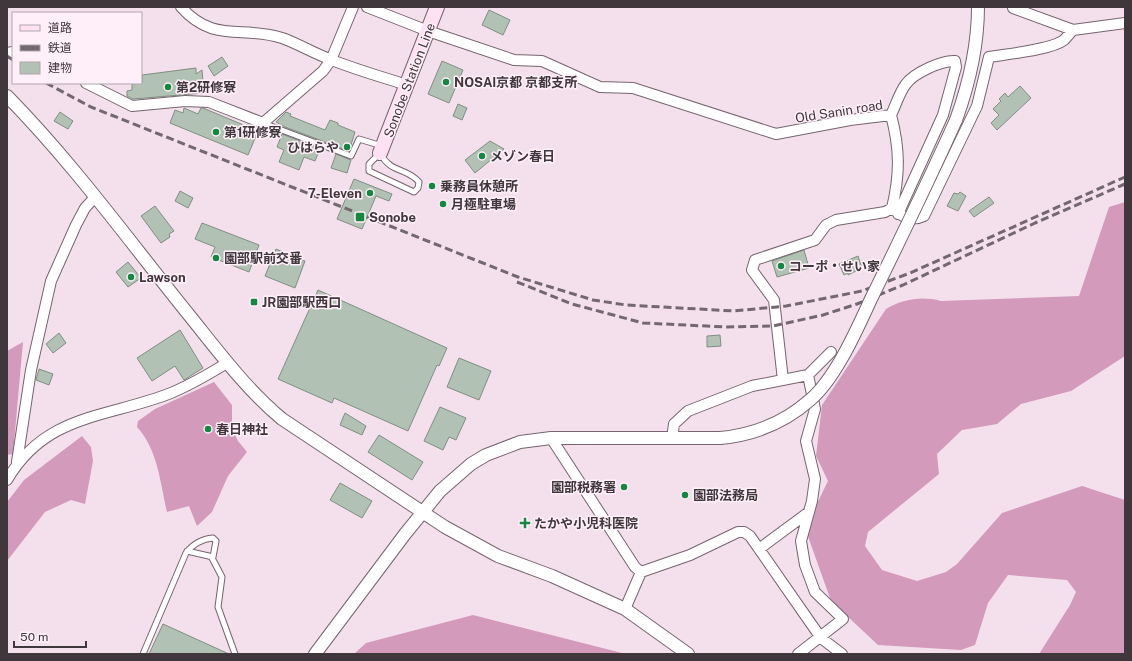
<svg xmlns="http://www.w3.org/2000/svg" width="1132" height="661" viewBox="0 0 1132 661" font-family="'Public Sans','Noto Sans JP',sans-serif">
<rect width="100%" height="100%" fill="#f4e0ec"/>
<path fill="#d39abc" d="M1125,202V356L1071,391L1021,404L997,424L962,430L937,454L939,474L868,532L865,546L882,570L917,581L946,572L957,564L1002,513L1082,486L1125,500V654H1039L1070,605L1076,592L1067,580L1008,575L988,603L975,645L961,650L878,645L831,601L805,528L828,481L816,456L822,405L886,309C903,299 922,296 941,301L1079,296L1109,207Z
M23,342L13,454L7,455V351Z
M214,382L232,405V428L238,441L247,452L228,476L212,512L197,526L189,506L167,512C160,482 158,450 137,427L138,421L155,409Z
M82,436L91,447L93,461L85,504L71,500L45,512L7,561V502L24,480Z
M473,615L626,654H354L366,643Z"/>
<path fill="#b1c2b4" stroke="#7f8f82" d="M489,10L510,20L503,35L482,25Z
M222,57L228,66L214,76L208,66Z
M442,61L463,70L449,103L428,94Z
M196,68V74L202,70L204,93L133,99L127,96V91L132,90V84L142,83V75Z
M1020,86L1031,98L997,130L991,123L999,115L993,109L1001,101L999,99L1005,93L1008,97Z
M458,104L467,108L462,120L453,116Z
M184,108L198,114L201,108H203L246,126L247,124L259,129L248,155L170,123L175,110L183,113Z
M60,112L73,121L68,129L54,121Z
M286,112L291,114L290,116L325,130L330,120L338,123V125L355,132L349,151L285,127L276,122Z
M282,134L320,149L315,161L304,157L299,170L279,162L284,150L277,147Z
M490,141L504,149L475,173L465,160Z
M336,154L351,160L347,173L331,168Z
M354,179L392,194L389,201L376,196L362,229L337,219Z
M180,191L193,198L188,208L175,201Z
M960,192L966,196L958,211L947,206L954,193L958,194Z
M989,197L994,203L974,217L969,211Z
M155,206L174,231L169,234L170,237L161,243L141,216Z
M202,223L259,245L249,272L211,257L215,247L195,239Z
M276,249L305,261L295,288L265,276Z
M804,250L809,268L777,277L772,261Z
M858,256L862,268L848,275V273L844,275L839,264Z
M128,262L141,278L128,287L116,272Z
M318,290L447,348L439,366L437,365L408,431L334,398L332,403L278,379Z
M180,330L203,368L184,380L175,366L152,381L137,358Z
M59,333L66,343L53,353L46,344Z
M720,335L721,346L707,347V336Z
M459,358L491,371L479,400L447,387Z
M39,369L53,374L49,385L36,380Z
M440,407L466,418L456,440L449,437L443,450L424,441Z
M345,413L366,426L362,435L340,425Z
M379,435L423,462L412,480L368,452Z
M340,483L372,501L362,518L330,500Z
M163,624L229,654H149Z"/>
<g fill="none" stroke-linecap="round" stroke-linejoin="round">
<defs>
<path id="service" d="M263,123L351,156L359,139L382,146
M380,153C391,174 406,167 419,182L418,188L414,192L369,171V164Z
M212,558L222,577L218,607L235,654
M143,654L186,553C193,544 201,539 213,538L216,541L213,557L187,551"/>
<path id="minor" d="M181,7C214,44 242,25 282,38C299,44 315,54 332,60C357,70 382,77 407,85
M367,7L428,31L514,60L542,61L600,87L633,88L776,134L850,120L891,115
M1013,8L1073,30
M7,53L13,52
M86,83L132,106L185,101L209,102L263,123L323,71L331,60L353,7
M891,115C896,105 899,93 906,84C914,73 942,60 955,61L956,67L943,115L898,214
M891,115C900,149 900,174 892,208
M892,208C902,217 911,222 924,216L977,106L989,57C1007,54 1051,50 1064,40C1067,37 1070,33 1073,30L1125,23
M783,380L774,300L752,270L755,260L815,240L826,225L836,220L885,212L892,208
M551,438L635,567L641,572
M672,439L674,424L688,411L752,386L808,375L831,352
M17,462L31,370L51,281L76,225L85,208L95,197
M7,480C46,413 108,418 171,393C190,385 209,374 227,363
M759,549L809,512
M625,609L641,572L690,555L738,532H744L750,536L821,638L842,654
M798,654L843,619L815,592L805,565L801,541L812,501L815,479L806,441L815,409L808,375"/>
<path id="tertiary" d="M7,96C73,163 130,242 189,315C218,351 246,389 282,419L445,527L498,556L552,576L625,609L688,654
M956,120C969,84 978,46 978,7
M315,654L405,534L440,491L471,464L486,455L520,442L551,438H720"/>
<path id="secondary" d="M380,153L437,7"/>
</defs>
<use href="#service" stroke="#75646e" stroke-width="7"/>
<use href="#minor" stroke="#75646e" stroke-width="12"/>
<use href="#tertiary" stroke="#75646e" stroke-width="14"/>
<use href="#secondary" stroke="#75646e" stroke-width="16"/>
<use href="#service" stroke="#fff" stroke-width="5"/>
<use href="#minor" stroke="#fff" stroke-width="10"/>
<use href="#tertiary" stroke="#fff" stroke-width="12"/>
<use href="#secondary" stroke="#fee2f3" stroke-width="14"/>
<path stroke="#73686f" stroke-width="3" stroke-dasharray="8 4" stroke-linecap="butt" d="M7,56L13,60
M46,83L91,107L518,277L593,300L626,305L734,311L786,306L862,291L910,273L1125,177
M517,282L572,304L643,323L726,327L773,326L823,315L857,304L903,285L1035,223L1125,184"/>
<defs>
<path id="tertiary-bridge" d="M720,438C753,435 785,422 810,400C836,378 857,329 871,299C900,240 929,180 956,120"/>
</defs>
<use href="#tertiary-bridge" stroke="#75646e" stroke-width="14" stroke-linecap="butt"/>
<use href="#tertiary-bridge" stroke="#fff" stroke-width="12"/>
</g>
<g fill="#138841" stroke="#ffeff8" stroke-width="1.5">
<circle cx="446" cy="82" r="4"/>
<circle cx="168" cy="87" r="4"/>
<circle cx="216" cy="132" r="4"/>
<circle cx="347" cy="147" r="4"/>
<circle cx="482" cy="156" r="4"/>
<circle cx="432" cy="186" r="4"/>
<circle cx="370" cy="193" r="4"/>
<circle cx="443" cy="204" r="4"/>
<rect x="355" y="212" width="10" height="10" rx="2"/>
<circle cx="216" cy="258" r="4"/>
<circle cx="781" cy="266" r="4"/>
<circle cx="131" cy="277" r="4"/>
<rect x="250" y="298" width="8" height="8" rx="2"/>
<circle cx="208" cy="429" r="4"/>
<circle cx="624" cy="487" r="4"/>
<circle cx="685" cy="495" r="4"/>
<path d="M523 517h4v4h4v4h-4v4h-4v-4h-4v-4h4z"/>
</g>
<g text-anchor="middle" stroke-width="3" stroke-linejoin="round" paint-order="stroke">
<g font-size="13" fill="#3f373c" stroke="#ffeff8">
<text transform="translate(409 80) rotate(-69)" y="5">Sonobe Station Line</text>
<text transform="translate(839 111) rotate(-9)" y="5">Old Sanin road</text>
</g>
<g font-size="13" font-weight="bold" fill="#3f373c" stroke="#ffeff8" text-anchor="start">
<text x="454" y="87">NOSAI京都 京都支所</text>
<text x="176" y="92">第2研修寮</text>
<text x="224" y="137">第1研修寮</text>
<text x="339" y="152" text-anchor="end">ひはらや</text>
<text x="490" y="161">メゾン春日</text>
<text x="440" y="191">乗務員休憩所</text>
<text x="362" y="198" text-anchor="end">7-Eleven</text>
<text x="451" y="209">月極駐車場</text>
<text x="369" y="222">Sonobe</text>
<text x="224" y="263">園部駅前交番</text>
<text x="789" y="271">コーポ・せい家</text>
<text x="139" y="282">Lawson</text>
<text x="262" y="307">JR園部駅西口</text>
<text x="216" y="434">春日神社</text>
<text x="616" y="492" text-anchor="end">園部税務署</text>
<text x="693" y="500">園部法務局</text>
<text x="534" y="528">たかや小児科医院</text>
</g>
</g>
<rect width="1132" height="661" fill="none" stroke="#3f373c" stroke-width="16"/>
<rect x="12" y="12" width="130" height="72" fill="#ffeff8" stroke="#b2a5ad"/>
<rect x="20" y="25" width="20" height="6" fill="#fee2f3" stroke="#b2a5ad"/>
<text x="48" y="32" font-size="12" fill="#3f373c">道路</text>
<rect x="20" y="45" width="20" height="6" fill="#73686f" stroke="#b2a5ad"/>
<text x="48" y="52" font-size="12" fill="#3f373c">鉄道</text>
<rect x="20" y="62" width="20" height="12" fill="#b1c2b4" stroke="#b2a5ad"/>
<text x="48" y="72" font-size="12" fill="#3f373c">建物</text>
<path d="M14 641v6h72v-6" fill="none" stroke="#3f373c" stroke-width="2"/>
<text x="20" y="641" font-size="12" fill="#3f373c" stroke="#ffeff8" stroke-width="3" paint-order="stroke">50 m</text>
</svg>
